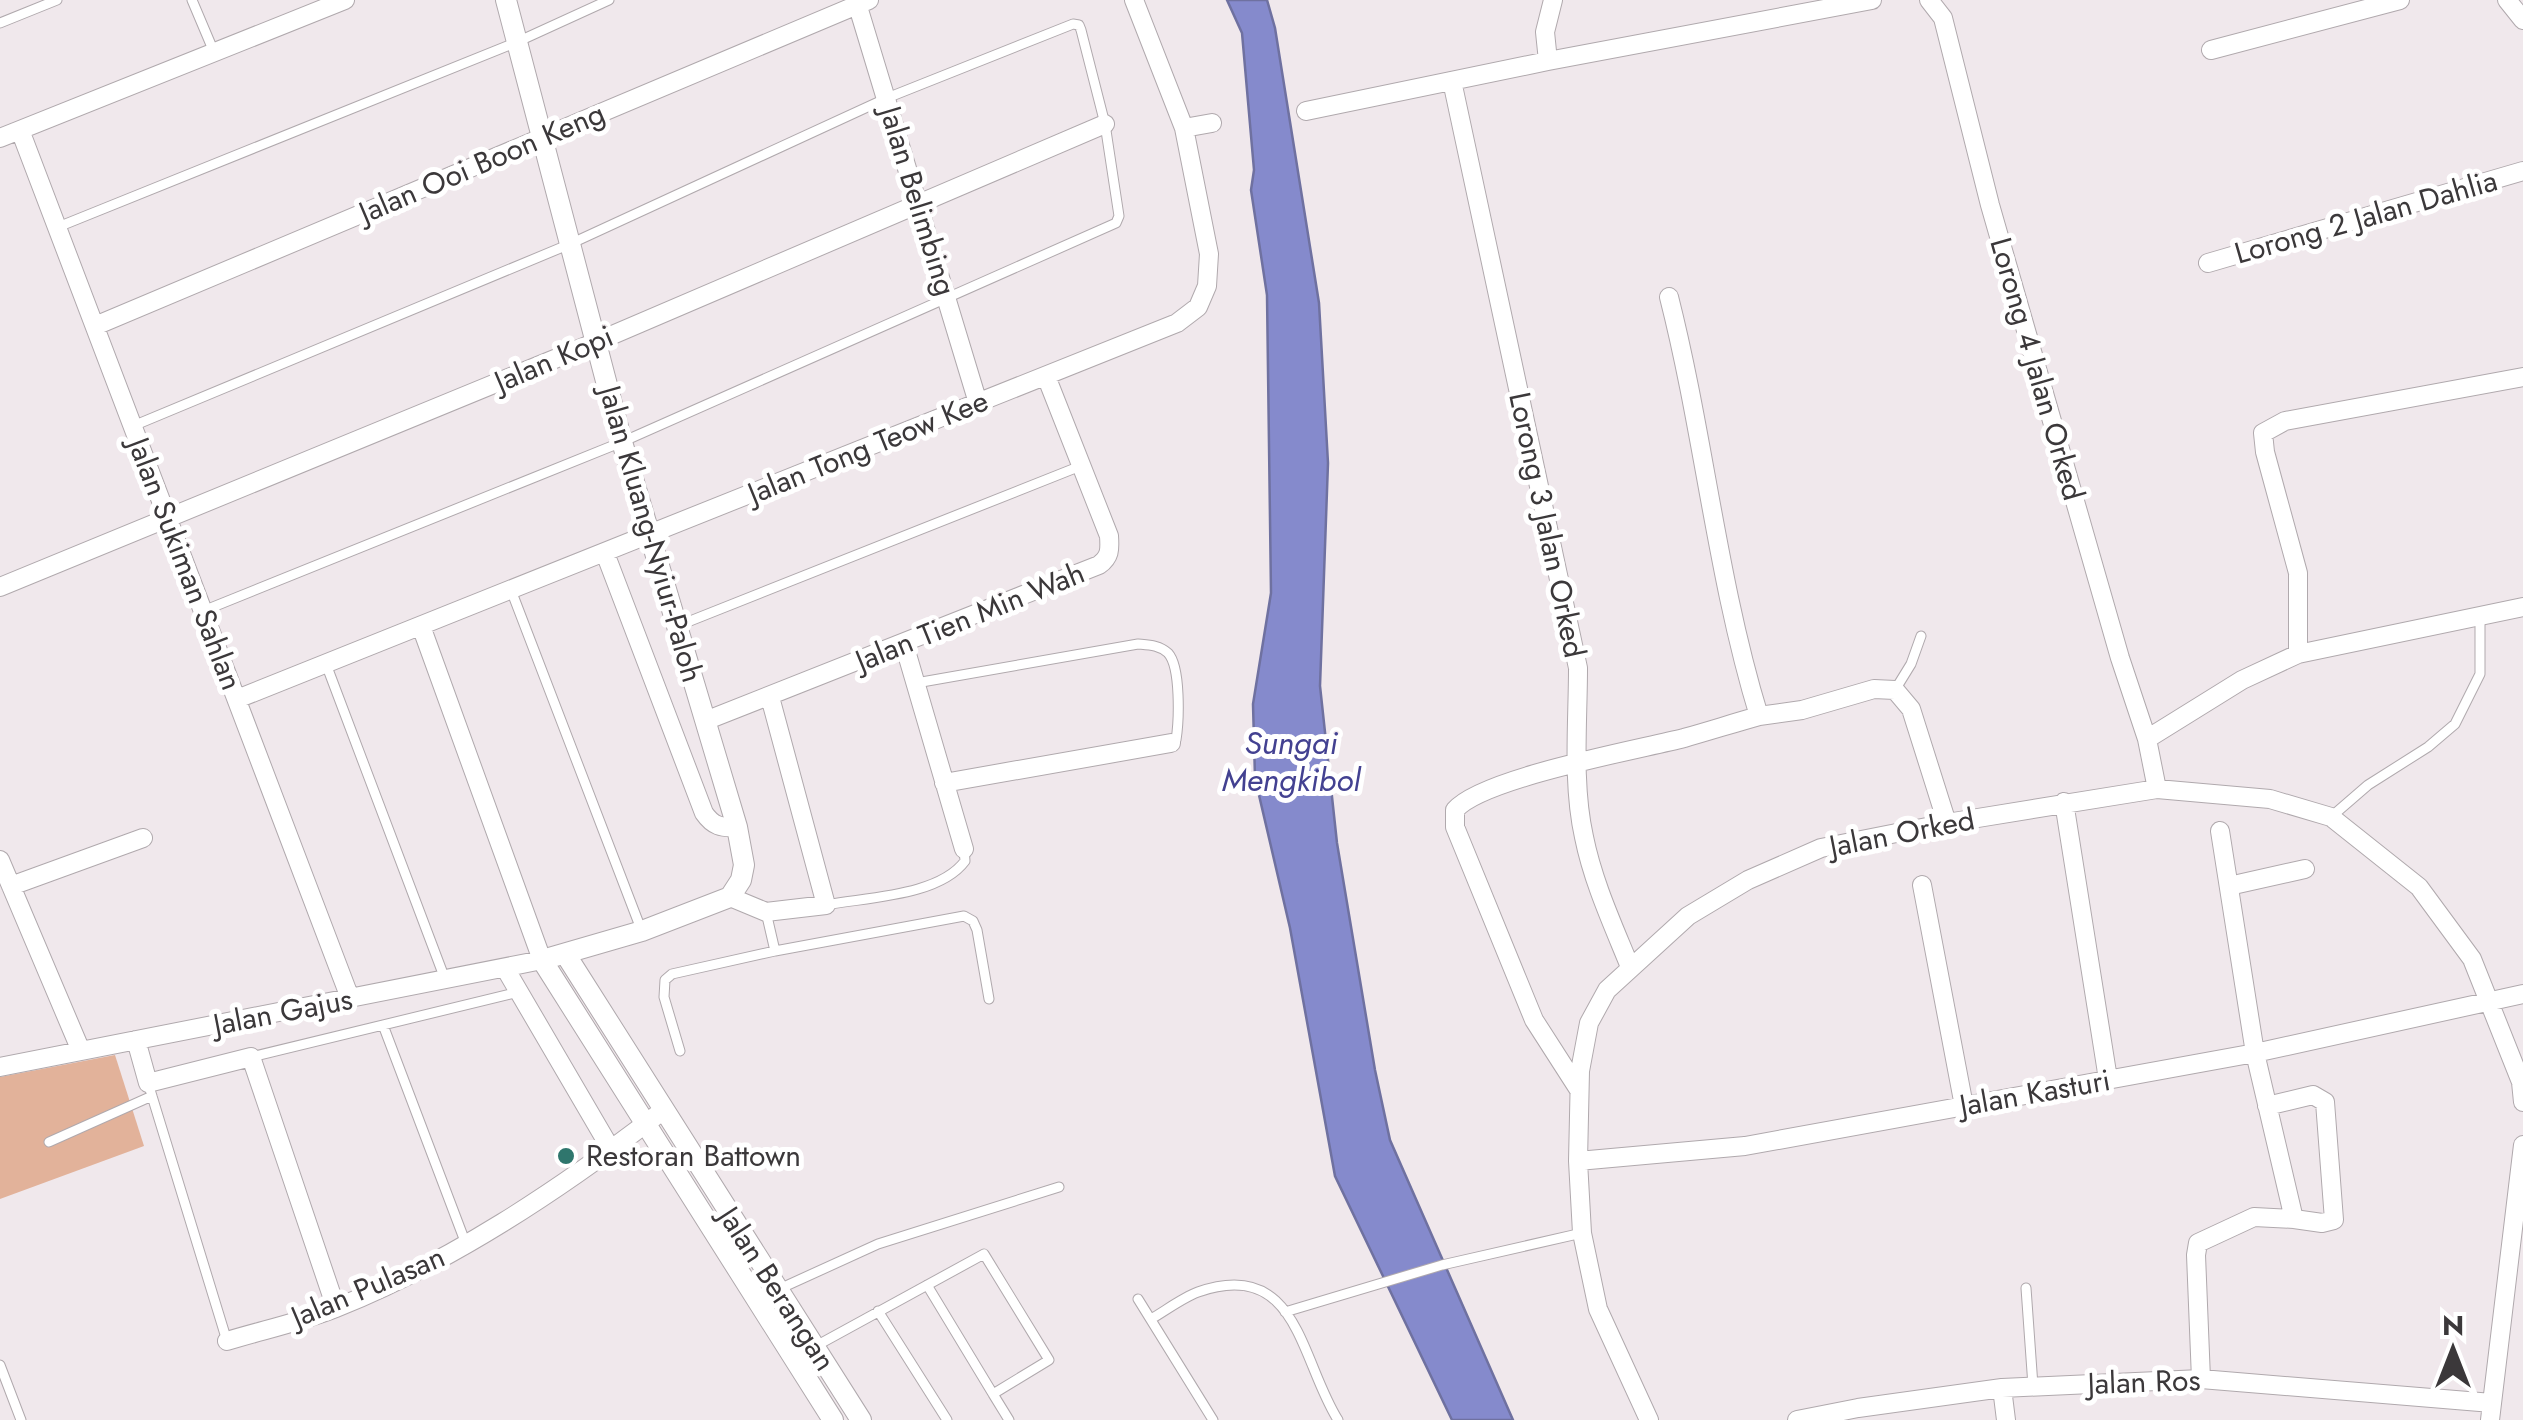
<svg xmlns="http://www.w3.org/2000/svg" width="2523" height="1420" viewBox="0 0 2523 1420" font-family="Jost,sans-serif">
<rect width="100%" height="100%" fill="#f0e8ec"/>
<path fill="#e2b29a" d="M115,1055L144,1146L0,1199V1077Z"/>
<path fill="#858acc" stroke="#6f71a0" stroke-width="2.5" d="M1227,0H1267L1275,28L1319,303L1328,463L1320,686L1337,843L1375,1070L1390,1140L1513,1420H1452L1335,1176L1290,928L1255,778L1253,704L1271,593L1267,295L1251,190L1254,170L1242,33Z"/>
<g fill="none" stroke-linecap="round" stroke-linejoin="round">
<defs>
<path id="service" d="M192,0L214,52
M0,23L57,0
M58,227L517,42L609,0
M133,426L570,244L887,98L1073,24L1079,25L1081,30L1105,124L1119,216L1116,223L622,442L203,611
M511,590L641,929
M680,625L1083,465
M326,664L445,979
M916,683L1138,644C1149,645 1159,645 1168,653C1181,667 1179,721 1176,740L1171,743
M1895,690L1911,664L1921,636
M2331,817L2368,785L2428,747L2455,724L2480,674V616
M826,905C868,897 939,896 965,861L964,849
M766,912L775,951L964,916L973,921L977,930L989,999
M383,1025L466,1244
M680,1051L664,997L665,980L672,974L775,951
M251,1057L519,992
M148,1083L227,1341
M49,1142L152,1096
M927,1285L993,1394
M2026,1288L2033,1386
M777,1290L878,1244L1059,1187
M1138,1299L1213,1420
M878,1311L947,1420
M1285,1312L1442,1265L1582,1233
M1151,1319C1165,1311 1182,1298 1198,1292C1298,1257 1300,1360 1338,1420
M794,1358L984,1254L1049,1360L993,1394L1009,1420
M0,1365L21,1420"/>
<path id="minor" d="M856,0L978,403
M1929,0L1943,18L1990,205L2120,658L2147,739L2157,789
M2507,0L2523,20
M2211,50L2400,0
M1548,61L1545,32L1553,0
M1452,81L1578,668C1578,723 1572,783 1584,837C1593,882 1613,925 1630,967
M1306,111L1548,61L1872,0
M1184,128L1212,123
M20,130L350,998
M0,138L345,0
M2208,263L2523,171
M1669,297C1704,435 1717,579 1759,716L1802,710L1874,689L1895,690L1911,709L1947,823
M95,326L869,0
M605,553L704,813C713,826 721,828 737,827
M0,587L596,342L1105,124
M904,644L964,849
M2298,654V573L2265,452L2263,433L2285,421L2523,377
M237,699L1177,323L1198,307L1207,286L1209,254L1184,128L1134,0
M705,721L1099,565C1110,557 1110,550 1109,536L1046,376
M2147,739L2242,680L2298,654L2523,607
M944,783L1171,743
M2064,802L2108,1079
M0,860L81,1051
M1922,885L1964,1106
M11,886L143,838
M2229,886L2305,869
M730,897L766,912L826,905L770,697
M505,968L612,1151
M136,1040L148,1083L251,1057L336,1308
M0,1067L542,960L421,626
M1579,1090L1534,1020L1455,827V810C1482,778 1637,750 1684,738C1709,731 1734,723 1759,716
M2267,1106L2313,1095L2325,1102L2334,1220L2322,1223L2294,1219
M1578,1161L1745,1146L2255,1053L2523,994
M227,1341C263,1330 301,1322 336,1308C451,1262 559,1190 657,1115
M2201,1379L2196,1255L2198,1243L2254,1217L2294,1219L2255,1053L2220,831
M2002,1388L2006,1420
M1649,1420L1598,1309L1582,1233L1578,1161L1580,1071L1589,1023L1607,990L1688,916L1748,880L1821,848L1947,823L2157,789L2270,799L2331,817L2419,887L2472,959L2521,1082L2523,1102
M1797,1420L1858,1408L2002,1388L2201,1379L2492,1403
M2490,1420L2523,1145"/>
<path id="tertiary" d="M506,0L622,442L737,827L744,865L741,880L730,897L642,931L542,960L833,1420
M566,955L861,1420"/>
</defs>
<use href="#service" stroke="#b0a9ad" stroke-width="11"/>
<use href="#minor" stroke="#b0a9ad" stroke-width="20"/>
<use href="#tertiary" stroke="#b0a9ad" stroke-width="22"/>
<use href="#service" stroke="#fff" stroke-width="9"/>
<use href="#minor" stroke="#fff" stroke-width="18"/>
<use href="#tertiary" stroke="#fff" stroke-width="20"/>
</g>
<circle fill="#2f766d" stroke="#fff" stroke-width="4" cx="566" cy="1156" r="10"/>
<g text-anchor="middle" stroke-width="10" stroke-linejoin="round" paint-order="stroke">
<g font-size="30" fill="#3b383a" stroke="#fff">
<text transform="translate(482 163) rotate(-23)" y="10">Jalan Ooi Boon Keng</text>
<text transform="translate(918 201) rotate(73)" y="10">Jalan Belimbing</text>
<text transform="translate(2366 217) rotate(-16)" y="10">Lorong 2 Jalan Dahlia</text>
<text transform="translate(554 359) rotate(-23)" y="10">Jalan Kopi</text>
<text transform="translate(2037 369) rotate(74)" y="10">Lorong 4 Jalan Orked</text>
<text transform="translate(868 447) rotate(-22)" y="10">Jalan Tong Teow Kee</text>
<text transform="translate(1547 525) rotate(78)" y="10">Lorong 3 Jalan Orked</text>
<text transform="translate(651 534) rotate(74)" y="10">Jalan Kluang-Nyiur-Paloh</text>
<text transform="translate(185 564) rotate(69)" y="10">Jalan Sukiman Sahlan</text>
<text transform="translate(970 617) rotate(-22)" y="10">Jalan Tien Min Wah</text>
<text transform="translate(1902 833) rotate(-11)" y="10">Jalan Orked</text>
<text transform="translate(283 1012) rotate(-11)" y="10">Jalan Gajus</text>
<text transform="translate(2035 1093) rotate(-10)" y="10">Jalan Kasturi</text>
<text transform="translate(368 1287) rotate(-23)" y="10">Jalan Pulasan</text>
<text transform="translate(777 1289) rotate(57)" y="10">Jalan Berangan</text>
<text transform="translate(2144 1382) rotate(-2)" y="10">Jalan Ros</text>
</g>
<g font-size="30" fill="#3b383a" stroke="#fff" text-anchor="start">
<text x="586" y="1166">Restoran Battown</text>
</g>
<g font-size="32" font-style="italic" fill="#434191" stroke="#fff">
<text x="1291" y="754">Sungai<tspan x="1291" dy="37">Mengkibol</tspan></text>
</g>
</g>
<g transform="translate(2453 1350)" stroke="#ffffff" stroke-width="8" paint-order="stroke">
<path d="M0-8L18 38L0 25L-18 38Z" fill="#3b383a"/>
<text y="-15" font-size="28" font-weight="bold" text-anchor="middle" fill="#3b383a">N</text>
</g>
</svg>
